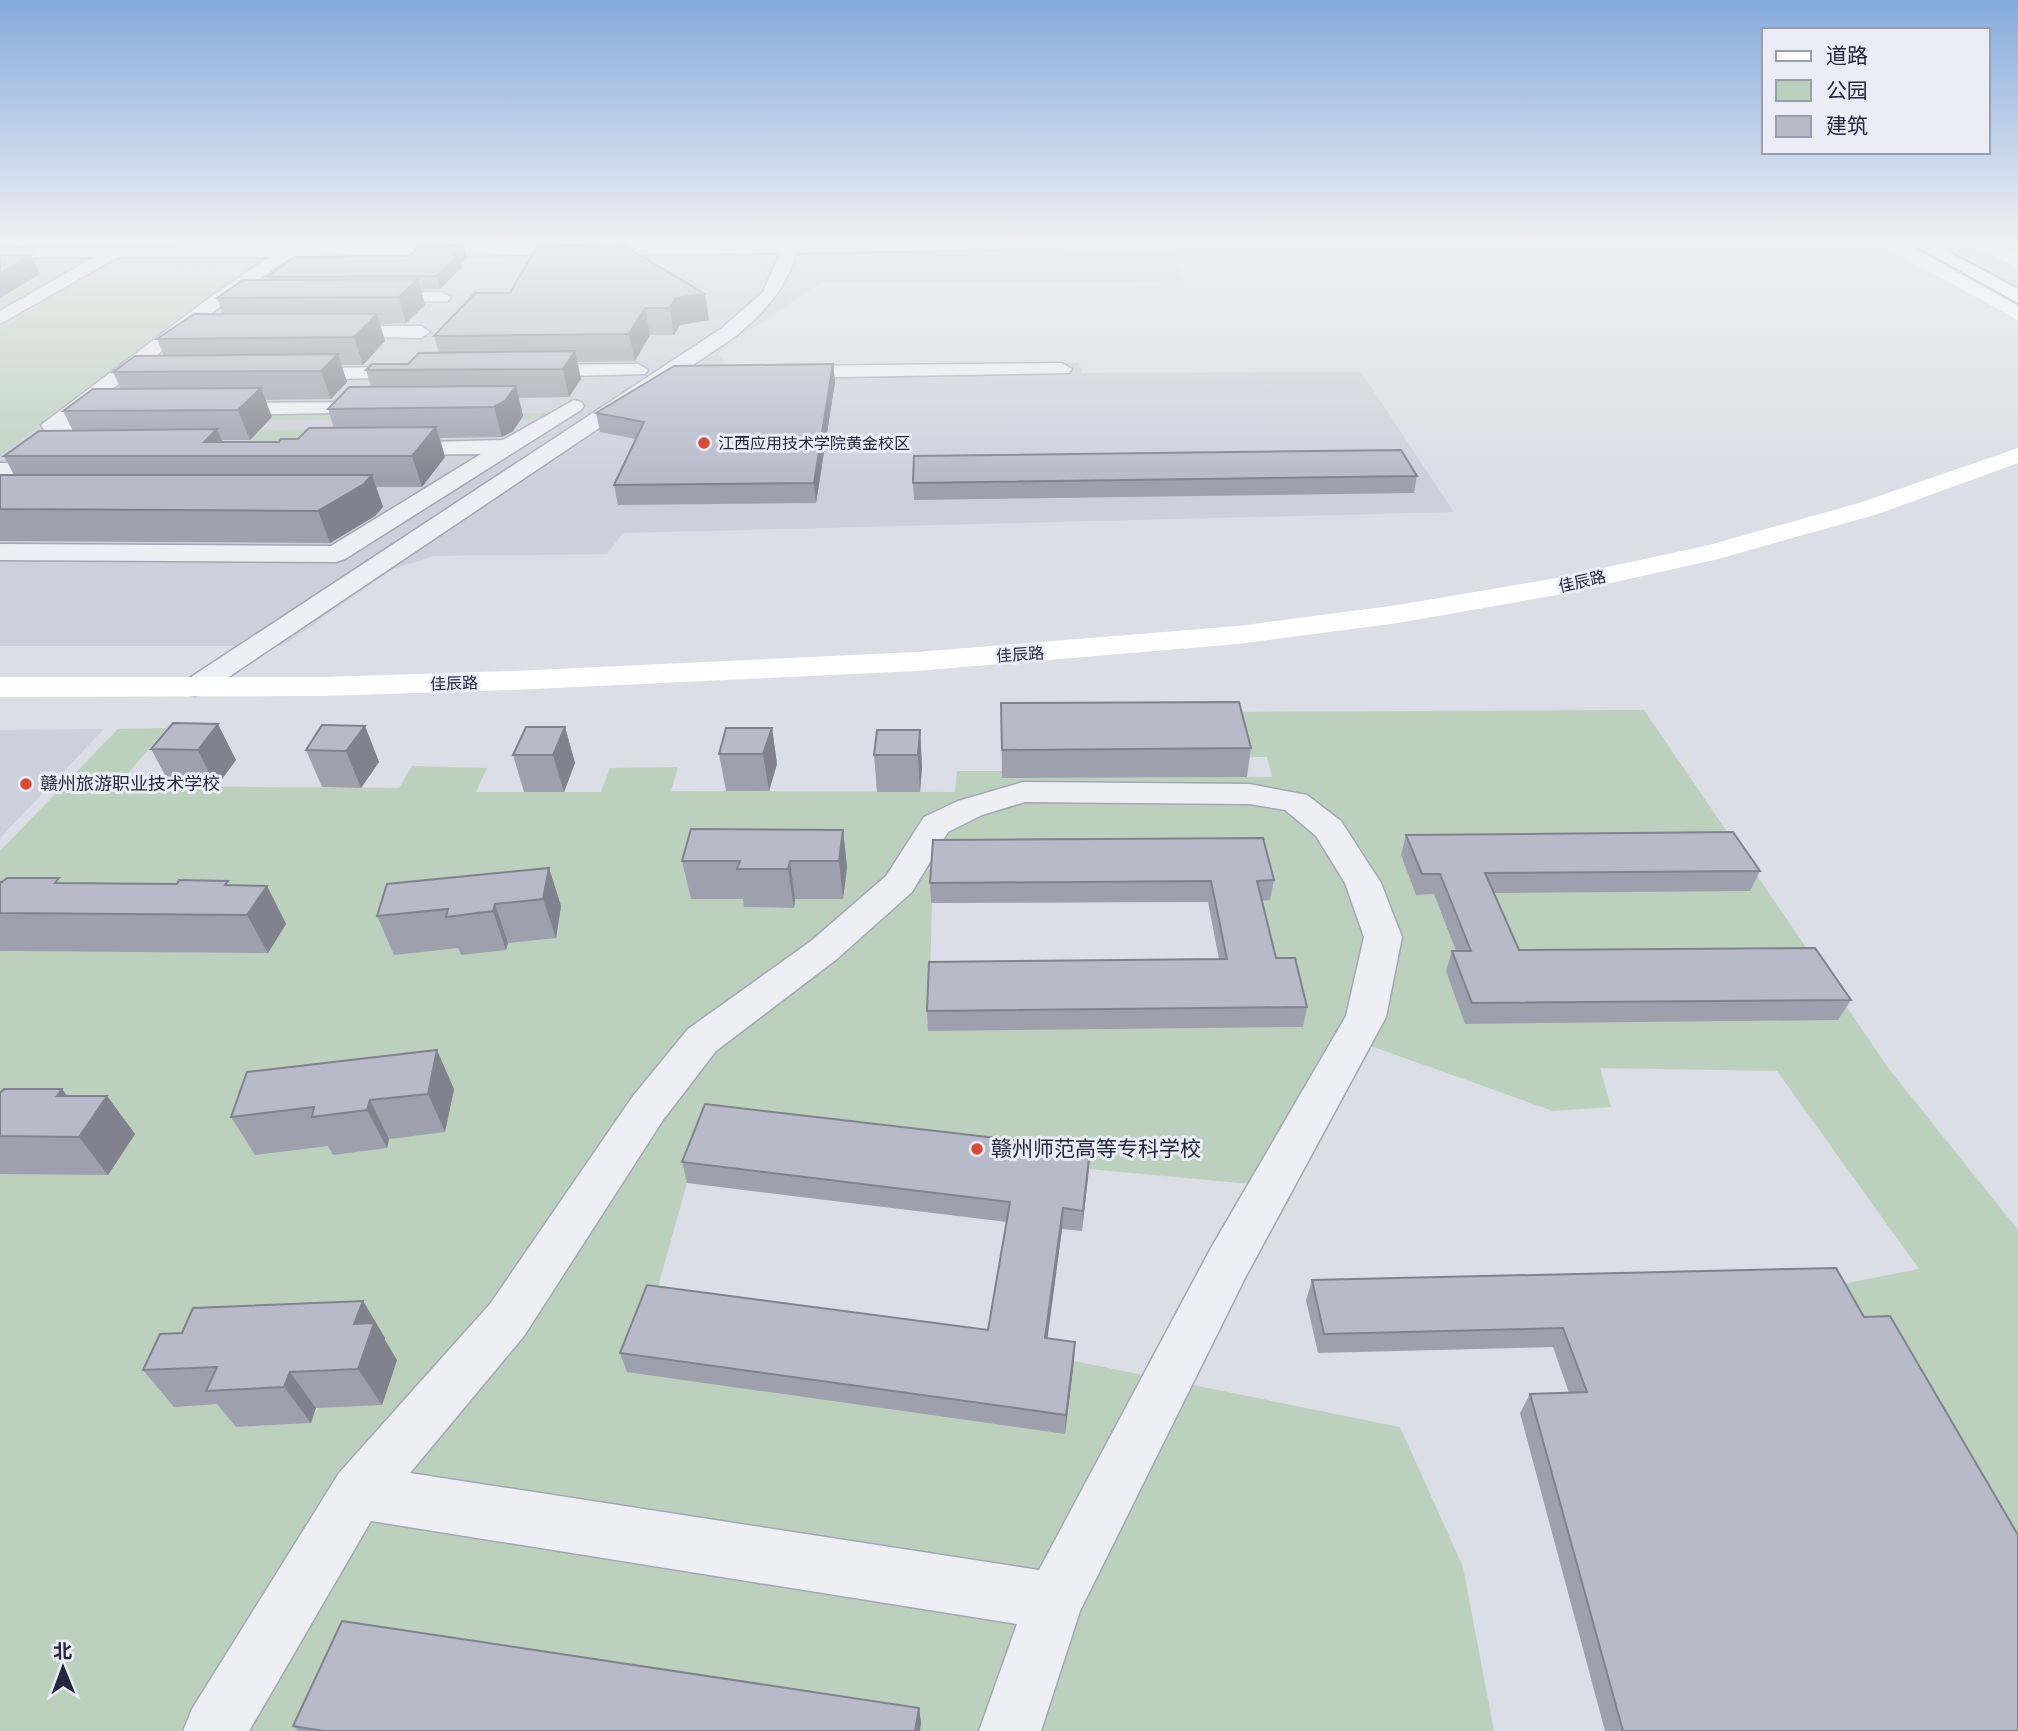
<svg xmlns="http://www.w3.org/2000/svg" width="2018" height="1731" viewBox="0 0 2018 1731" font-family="Figtree,'Noto Sans SC',sans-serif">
<rect width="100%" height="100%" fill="#dbdde7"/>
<path fill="#cdcfdc" d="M0,241H1170L1185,281L821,282L717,353L728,365L1079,363L1082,373L1361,372L1454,512L623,533L607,554L434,556L392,570L282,646H0Z
M104,729L0,838V730Z"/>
<path fill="#bcd1bd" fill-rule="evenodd" d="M0,241H130L116,248L0,249Z
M145,241H295L289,246L132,248Z
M317,241H767L766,245L309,247Z
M93,257L0,314V298L50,268H0V258Z
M265,257L256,264L101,265L113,258Z
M232,275L235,280L0,455V329L76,282L102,276Z
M549,413L545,419L70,421L78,415Z
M347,429L334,443L245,444L260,430Z
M1644,710L1889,1069L2018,1230V1590L1821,1288L1919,1269L1777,1071L1600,1068L1611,1107L1553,1111L1354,1040L1272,1186L1089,1169L710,1124L687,1183L653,1305L1065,1433L1074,1361L1400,1427L1463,1567L1494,1731H920V1723L314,1731H0V951L267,953L0,920V851L118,729L167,728L117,786L399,788L412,766L487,768L476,792H601L610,768L678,767L671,791L955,792L957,771H1002V778L1272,777L1267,757H1242L1234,712ZM933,860L1270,900L1253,901L1272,979L930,982ZM847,868L795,899L793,908L745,907L747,899H691ZM385,1338C375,1383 325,1383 310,1423L237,1427L246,1403Z"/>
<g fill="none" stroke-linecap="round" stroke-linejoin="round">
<defs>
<path id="street" d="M790,241H1062L1064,243L1056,248L796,253C786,290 764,312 736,336L205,693L195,696L185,693L180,687L185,681L722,328L763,292L780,253L291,257L225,303L74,418L127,419L130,424L127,429L119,430L52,431L44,430L41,425L213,295L269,257H118L0,324V311L94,257L0,258V248L283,247L291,244L298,247L692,245Z
M442,292L451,297L448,301L376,303L367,298L376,293Z
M334,326H421L430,332L421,338L327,336L325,332L327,328Z
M1062,363L1072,369L1069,373L785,378L778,376L775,372L778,368L785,366Z
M638,364L648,370L645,374L534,377L527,375L524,371L527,367L534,365Z
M415,367L422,369L425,373L422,377L296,380L289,378L286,374L289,370L296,368Z
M574,400L581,402L584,406L581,410L345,559L336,562L0,560V544L331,546L481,454L397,455L389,453L386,448L389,443L503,440Z
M376,402L383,404L386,408L383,412L222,415L215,413L212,409L215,405L222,403Z
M59,462L67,464L70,469L67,474L0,477V463Z
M1023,782L1249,784L1307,795L1341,821L1381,883L1402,937L1386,1017L1245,1278L1080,1611L1041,1731H979L1017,1624L371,1521L249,1731H183L192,1709L339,1473L490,1304L633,1096L688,1029L811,941L886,876L924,817L958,801ZM1025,802L1249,804L1285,810L1316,836L1345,883L1364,937L1346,1016L1211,1248L1039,1570L410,1473L524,1336L663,1120L716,1051L837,959L912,892L948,832L982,815Z"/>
<path id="primary" d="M1907,241H1928L2018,289V303Z"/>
</defs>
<use href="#street" stroke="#a4a6b4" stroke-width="3"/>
<use href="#primary" stroke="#9a9db3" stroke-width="4"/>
<use href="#street" fill="#eeeff5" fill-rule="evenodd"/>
<path fill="#fff" fill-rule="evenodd" d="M1879,241H1899L2018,306V320L1881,245Z
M1965,241H1987L2018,255V267L1968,245Z
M2018,448V463L1878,514L1714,560L1557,595L1398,623L1238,644L917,671L513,690L324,696L0,697V677H324L513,671L917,652L1238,626L1398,605L1557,578L1709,545L1859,503Z"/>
<use href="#primary" fill="#fff" fill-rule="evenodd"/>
</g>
<path fill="#9ea0ae" d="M540,241L709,320L680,325L674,335H650L635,361L577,362L581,379L569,397L519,398L523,416L513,431L502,437L440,438L445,457L422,487H376L383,507L375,516L330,543L0,541V475H14L4,456L73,431L63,411L121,389L113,372L164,356L157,339L223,314L217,298L268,280L267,277L466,258L461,263L462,267L440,289L421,290L425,305L406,323L380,324L385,341L363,365H341L347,382L331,399L265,400L272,417L250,440H222V442H279L298,439L334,428L328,409L371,387L366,370L408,364L439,353L434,336L510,293Z
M833,364L835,382L816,503L618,505L614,485L636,439L600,432L596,413Z
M1417,476L1414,493L914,500L913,483Z
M1001,703L1251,748L1247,777L1002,778Z
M173,723L236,760L216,787L171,786L151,749Z
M365,726L379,762L361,788L322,787L306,750Z
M565,727L575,763L564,792H524L513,755Z
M772,728L777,764L769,791H726L719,754Z
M920,730L922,767L920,792H877L874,755Z
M843,830L847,867L843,899H795L794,908L744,907L743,899H691L682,861Z
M1406,835L1760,871L1750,891L1494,893L1519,950L1851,1000L1838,1020L1465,1024L1446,971L1452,951H1456L1434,894L1416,895L1401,855Z
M549,868L561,906L556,938L508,943L506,950L461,955L458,948L394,955L377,916Z
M1274,880L1270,900L1261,901L1276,958L1307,1007L1303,1027L928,1031L927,1011L1219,959L1208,902L931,903L930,883Z
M0,882L267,886L286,924L268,953L0,951Z
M454,1089L445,1132L389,1139L387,1148L333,1155L328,1146L255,1155L231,1117Z
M0,1093L67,1096H107L135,1134L108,1175L0,1174Z
M1090,1149L1082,1231L1062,1229L1047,1338L1074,1361L1065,1434L627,1372L620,1353L988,1330L1007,1222L687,1183L682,1162Z
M1836,1268L2018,1731H1605L1520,1413L1530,1394L1569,1393L1553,1347L1318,1353L1306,1300L1312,1280Z
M363,1301L385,1338V1340L397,1360L382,1405L316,1408L311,1423L236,1427L217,1404L174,1407L143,1370L182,1333Z
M919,1708L921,1723L920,1731H298L293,1726Z"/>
<path fill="#81828d" d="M463,245L466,258L461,263L462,267L440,289L437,276L453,254Z
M31,255L40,274L0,298V273Z
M418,279L425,305L406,323L399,297Z
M705,294L709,320L680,325L674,335L670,308L676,298Z
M645,308L650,335L635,361L629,334Z
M377,314L385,341L363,365L354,337Z
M575,351L581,379L569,397L563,369Z
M338,354L347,382L331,399L321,371Z
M833,364L835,382L816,503L814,483Z
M516,386L523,416L513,431L502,437L494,407Z
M261,388L272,417L250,440L238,410Z
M436,427L445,457L422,487L412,456Z
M217,429L228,456L204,442Z
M372,475L383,507L375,516L330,543L318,511Z
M218,724L236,760L216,787L198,750Z
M365,726L379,762L361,788L346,751Z
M565,727L575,763L564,792L553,755Z
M772,728L777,764L769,791L763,754Z
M920,730L922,767L920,792L918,755Z
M843,830L847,867L843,899L839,861Z
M790,861L795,899L794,908L788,869Z
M549,868L561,906L556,938L543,899Z
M267,886L286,924L268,953L247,915Z
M495,904L508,943L506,950L493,911Z
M437,1050L454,1089L445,1132L428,1094Z
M62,1089L88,1124L107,1096L135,1134L108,1175L79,1137L57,1096Z
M370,1100L389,1139L387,1148L367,1110Z
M1090,1149L1089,1169L1082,1231L1083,1211Z
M1063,1208L1062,1229L1045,1357V1338Z
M363,1301L385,1338V1340L397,1360L382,1405L358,1369L354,1324Z
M1075,1342L1074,1361L1065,1434L1066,1415Z
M290,1372L316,1408L311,1423L284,1387Z
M919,1708L921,1723L920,1731H915Z"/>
<path fill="#b8baca" stroke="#81828d" stroke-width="2" d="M540,241L561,245H582L609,241H616L705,294L676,298L670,308H645L629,334L434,336L475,293H510Z
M463,245L453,254H459L437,276L267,277L294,257L409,256L421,246Z
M0,255H31L0,273Z
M418,279L399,297L217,298L243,280Z
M194,314H377L354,337L157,339Z
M575,351L563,369L366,370L372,364H408L419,353Z
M338,354L321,371L113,372L135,356Z
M833,364L814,483L614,485L644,422L596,413L674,366Z
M516,386L505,401L494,407L328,409L349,387Z
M261,388L238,410L63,411L93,389Z
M436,427L412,456H4L39,431L217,429L204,442H279L281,439H298L309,428Z
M1401,450L1417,476L913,483L914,456Z
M0,475H372L364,484L318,511L0,509Z
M1239,702L1251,748L1002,750L1001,703Z
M173,723L218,724L198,750L151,749Z
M322,725L365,726L346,751L306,750Z
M526,727H565L553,755H513Z
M726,728H772L763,754H719Z
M877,730H920L918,755H874Z
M691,829L843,830L839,861H790L788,869H737L740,861H682Z
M1733,832L1760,871L1485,873L1519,950L1815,948L1851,1000L1472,1003L1452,951H1471L1440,874H1422L1406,835Z
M1263,838L1274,880L1257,881L1276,958H1295L1307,1007L927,1011L929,962L1227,959L1211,881L930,883L933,840Z
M549,868L543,899L495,904L493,911L446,917L448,909L377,916L387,884Z
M7,878H59L55,883L177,884L179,880L228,881L225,885L267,886L247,915L0,913V882H2Z
M437,1050L428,1094L370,1100L367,1110L312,1117L314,1107L231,1117L247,1072Z
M4,1089H62L57,1096H107L79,1137L0,1136V1093Z
M705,1104L1090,1149L1083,1211L1063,1208L1045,1338L1075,1342L1066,1415L620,1353L647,1285L988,1330L1010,1202L682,1162Z
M1836,1268L1864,1317L1890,1316L2018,1535V1731H1623L1530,1394L1587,1392L1563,1328L1324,1334L1312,1280Z
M363,1301L354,1324L374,1323L358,1369L290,1372L284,1387L206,1391L217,1367L143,1370L160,1334L182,1333L193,1308Z
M342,1621L919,1708L915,1731H324L293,1726Z"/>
<linearGradient id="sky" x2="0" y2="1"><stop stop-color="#86abdc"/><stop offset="0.5" stop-color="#eff0f4"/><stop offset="1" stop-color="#eff0f4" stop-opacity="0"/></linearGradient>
<rect width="2018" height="483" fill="url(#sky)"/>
<g fill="#d64c36" stroke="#ebecf5" stroke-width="2.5">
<circle cx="704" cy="443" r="7"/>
<circle cx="26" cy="784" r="7"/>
<circle cx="977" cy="1149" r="7"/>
</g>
<g text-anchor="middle" stroke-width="6" stroke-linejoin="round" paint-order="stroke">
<g font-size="16" fill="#25273e" stroke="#ebecf5" text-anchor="start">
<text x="718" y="449">江西应用技术学院黄金校区</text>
</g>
<g font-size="16" fill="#25273e" stroke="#ebecf5">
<text transform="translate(1582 581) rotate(-13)" y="6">佳辰路</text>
<text transform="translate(1020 654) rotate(-4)" y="6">佳辰路</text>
<text transform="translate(454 683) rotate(-2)" y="6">佳辰路</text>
</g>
<g font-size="18" fill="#25273e" stroke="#ebecf5" text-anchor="start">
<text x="40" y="790">赣州旅游职业技术学校</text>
</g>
<g font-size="21" fill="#25273e" stroke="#ebecf5" text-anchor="start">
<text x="991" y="1156">赣州师范高等专科学校</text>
</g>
</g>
<rect x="1762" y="28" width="228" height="126" fill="#ebecf5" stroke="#9c9dac" stroke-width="2"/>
<rect x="1776" y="51" width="35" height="10" fill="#ffffff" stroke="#9c9dac" stroke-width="2"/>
<text x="1826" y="63" font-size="21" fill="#25273e">道路</text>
<rect x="1776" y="80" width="35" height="21" fill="#bcd1bd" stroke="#9c9dac" stroke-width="2"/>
<text x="1826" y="98" font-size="21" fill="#25273e">公园</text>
<rect x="1776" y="116" width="35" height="21" fill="#b8baca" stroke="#9c9dac" stroke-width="2"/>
<text x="1826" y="133" font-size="21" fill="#25273e">建筑</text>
<g transform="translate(63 1668) rotate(359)" stroke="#ebecf5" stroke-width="5" paint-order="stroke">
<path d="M0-5L12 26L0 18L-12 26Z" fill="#25273e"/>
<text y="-10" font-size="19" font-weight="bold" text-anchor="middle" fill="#25273e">北</text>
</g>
</svg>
